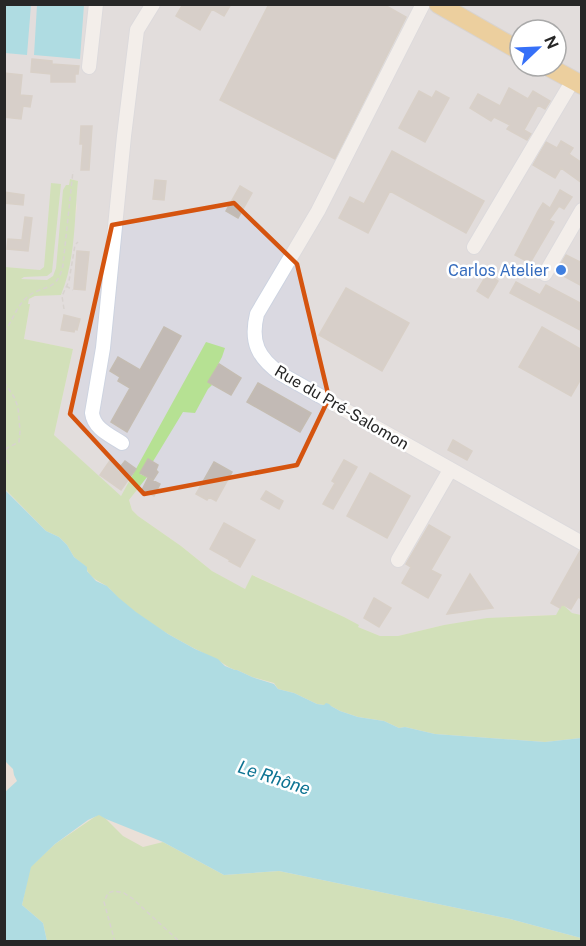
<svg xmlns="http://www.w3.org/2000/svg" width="586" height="946" viewBox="0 0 586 946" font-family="'Public Sans',sans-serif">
<rect width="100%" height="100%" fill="#eae0d8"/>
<path fill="#dad9e1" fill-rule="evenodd" d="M4,5H581V615L572,613L557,615L514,616L444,625L398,636H380L358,627V625L344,617L253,575L245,590L212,571L181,546L138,516L132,510L129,500L146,476L121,497L54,435L73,349L24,339L30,305L28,304L29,299L35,296L60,294L77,208L76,200L78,181L70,179L60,266L52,283L5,282ZM520,30H556V66H520Z"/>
<path fill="#b6e193" d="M70,179L78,181C74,219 76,258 61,295L35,296L29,299L28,304H30L24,339L73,349L54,435L121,496L206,342L225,348L222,357L209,382L212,385L208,389L195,413L183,412L149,468L144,466L140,474L147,477L129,500L132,510L138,516L181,546L212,571L245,589L252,575L344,617L359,625L358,627L380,636H398L444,625L487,618L556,615L562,604L572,613L581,615V738L545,742L435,734L405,727L399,728L384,721L358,717L340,711L331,706L317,704L294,693L278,689L274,683L252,677L237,670H235C227,667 222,662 215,659C183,643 145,623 118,598C115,595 112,591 109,588C101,581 89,579 86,567L74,557L67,545L59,537L46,531L5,489V267L40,270L44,267L51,183L61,184L52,272L47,276L24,277L21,279L47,280L53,276L56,268L63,190L66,185H69Z
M99,814L106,819L123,836L143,847L163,842L224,875L279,871L510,919L581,938V941H47L43,923L22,905L30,867L55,844Z"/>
<path fill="#69d8ed" d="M4,5H31L27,55L5,53Z
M37,5H84L80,59L34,55Z
M4,489L46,531L59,537L67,545L74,557L87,567V571L96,581L107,586L119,598L136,612L168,634L195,649L218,659L225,666L235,670H237L252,677L274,684L278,689L294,693L317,704L324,705L326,703L329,704L331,706L340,711L358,717L384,721L399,728L405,727L435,734L545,742L581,738V938L510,919L279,871L224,875L163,842L106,819L99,815L88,820L55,844L31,867L22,905L43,923L47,941H5V792L17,781L14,775L13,769L4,760Z"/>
<path fill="#c2bab5" stroke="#c4bcb2" stroke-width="1.5" d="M183,4H231L224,16L212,9L200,30L176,16Z
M269,4H383L406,17L335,159L220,100Z
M32,59L52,61V64L79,66L78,74H75V82H51V74L31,72Z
M4,73L22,75L20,95L32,96L30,107L23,106L21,119L4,117L6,94H4Z
M509,88L528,99L533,91L550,101L545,109L538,105L524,130L531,134L527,140L507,129L510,125L494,117L491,121L470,108L478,94L500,106Z
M419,91L432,98L436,91L449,98L425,142L399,128Z
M81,126H92L89,170H81L83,144H80Z
M561,141L573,148L569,154L582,163V183L561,168L555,178L533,165L546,142L557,148Z
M392,151L484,201L466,233L390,191L368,233L339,218L350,197L364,204Z
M155,180L166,181L164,200L153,199Z
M240,186L252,193L238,218L226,211Z
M560,190L572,197L564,209L559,206L549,220L554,222L530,263L515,255L538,211L543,203L550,208Z
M4,192L24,195L23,205L4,203Z
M25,217L32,218L28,251L7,249L8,239L22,240Z
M77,251L89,252L85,290L74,289Z
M566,255L582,263V286L556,272Z
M487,274L498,281L488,298L477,291Z
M516,282L540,295L546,285L582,304V331L510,293Z
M346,288L409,323L382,371L319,335Z
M64,315L80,319L77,330L75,329L74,332L61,330Z
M164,327L181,336L127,432L111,422L130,388L118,381L120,377L110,371L118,357L140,370Z
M542,327L582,350V377L571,396L519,367Z
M219,364L241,378L231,395L208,382Z
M258,383L311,413L300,432L247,402Z
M453,440L472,451L467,460L448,450Z
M111,459L121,466L125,461L136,469L121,490L100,475Z
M148,459L158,465L156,470L158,472L153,480L140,473Z
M344,460L357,467L333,509L323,504L335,483L332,481Z
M214,462L232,472L216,501L209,497L207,500L196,494Z
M370,473L410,496L387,538L347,516Z
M148,478L160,484L154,496L142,490Z
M266,491L283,501L279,509L261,499Z
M224,523L255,540L240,567L229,561L230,560L210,549Z
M429,525L450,537L431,570L441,575L428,598L402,583L411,567L406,564Z
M580,551L582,552V599L578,597L571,609L562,604L560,608L551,603Z
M470,574L493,608L447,614Z
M374,598L391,608L379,627L364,618Z"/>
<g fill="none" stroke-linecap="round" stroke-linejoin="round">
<defs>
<path id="minor" d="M423,4L318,211L257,314C250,342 258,358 281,374L582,543
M89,67L96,4
M474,247L573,80
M545,274L582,210
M122,443C110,435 94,429 92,413L103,348L124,136L137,30L153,4
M398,560L450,470"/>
<path id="major" d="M438,4L520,51
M547,66L582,85"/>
</defs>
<use href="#minor" stroke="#cdd3e0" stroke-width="16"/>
<use href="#major" stroke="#c3c3c3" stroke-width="20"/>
<path stroke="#c3c3c3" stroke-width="1.5" stroke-dasharray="4.5 3" stroke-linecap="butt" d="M66,286L73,290
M64,309L62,296L69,281L75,245L78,242
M4,332C12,322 16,308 25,299C42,283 57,294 63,265L73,171
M4,382L14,397L18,407L20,431L19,442L7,448L5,451V454L9,464
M115,942L104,902L108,893L114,891L124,893L133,899L180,942"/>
<use href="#minor" stroke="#fff" stroke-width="14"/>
<use href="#major" stroke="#efbb57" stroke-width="18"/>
</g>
<path d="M0 0H586V946H0ZM234,203L297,264L329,398L297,465L144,494L70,414L112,225Z" fill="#eae0d8" fill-opacity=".55" fill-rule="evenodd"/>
<path fill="none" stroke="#d5540f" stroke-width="4.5" stroke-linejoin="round" d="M234,203L297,264L329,398L297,465L144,494L70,414L112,225Z"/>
<circle fill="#3f7fe0" stroke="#fff" stroke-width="2" cx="561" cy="270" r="6"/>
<g text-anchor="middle" stroke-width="5" stroke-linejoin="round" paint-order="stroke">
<g font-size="16" fill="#366cbe" stroke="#fff" text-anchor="end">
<text x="549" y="276">Carlos Atelier</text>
</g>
<g font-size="16" fill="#272727" stroke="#fff">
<text transform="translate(342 407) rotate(30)" y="6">Rue du Pré-Salomon</text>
</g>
<g font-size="18" font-style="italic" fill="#0e7493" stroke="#fff">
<text transform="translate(274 778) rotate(18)" y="6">Le Rhône</text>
</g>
</g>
<rect width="586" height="946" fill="none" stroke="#272727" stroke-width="12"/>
<g transform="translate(538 48) rotate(67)"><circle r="28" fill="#ffffff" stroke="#a9a9a9" stroke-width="1.5"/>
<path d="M0-4.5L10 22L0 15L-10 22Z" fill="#3670f8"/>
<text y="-9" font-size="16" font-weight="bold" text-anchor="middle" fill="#272727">N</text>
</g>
</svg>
